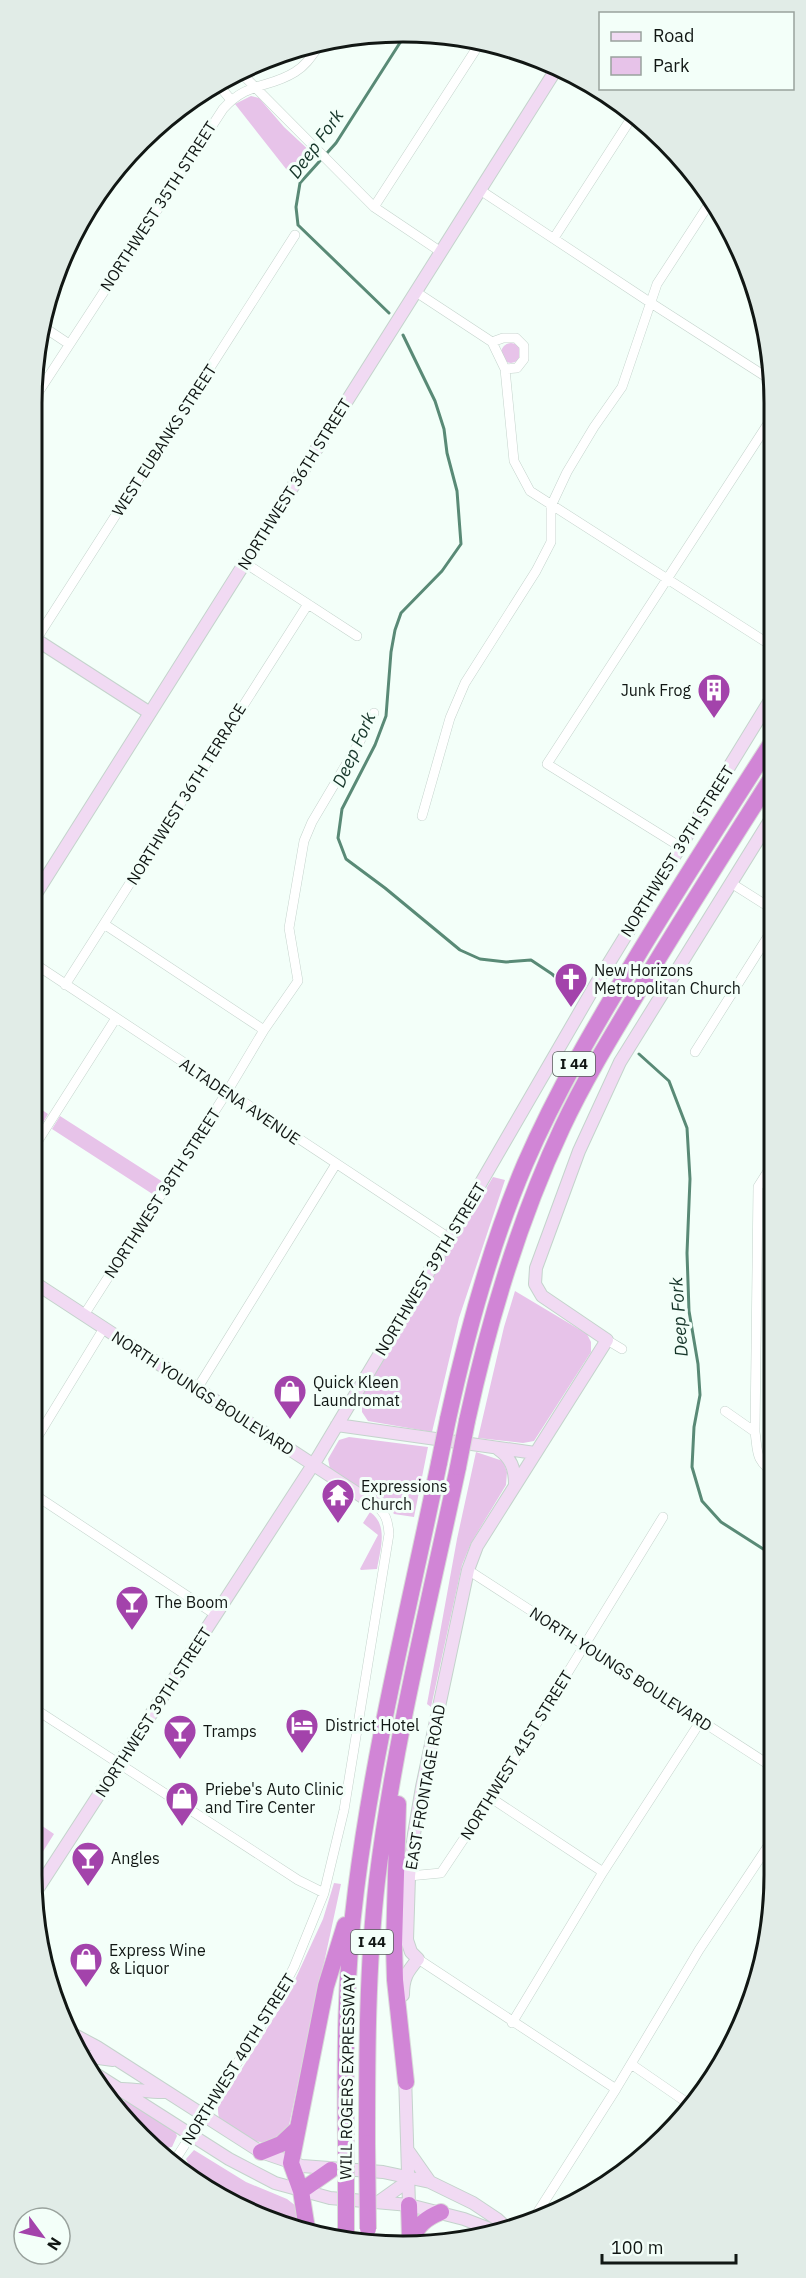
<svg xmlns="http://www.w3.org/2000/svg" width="806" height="2278" viewBox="0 0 806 2278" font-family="'IBM Plex Sans',sans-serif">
<rect width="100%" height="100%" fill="#f3fff9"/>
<path fill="#e7c3e9" d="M251,96L259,98L284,127L312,153L299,166L296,164L290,174L235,104Z
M501 353a10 10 0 1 1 20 0a10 10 0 1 1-20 0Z
M32,1103L48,1114L38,1131L32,1127Z
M60,1116L163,1182L154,1195L52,1129Z
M493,1177L505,1180L459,1318L432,1432L368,1421L362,1412V1396Z
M515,1291L587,1334L591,1342V1352L534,1441L523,1443L478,1438L504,1327Z
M349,1437L428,1447L414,1517L394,1514L387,1505L330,1469L328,1459L339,1440Z
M476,1452L503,1461L507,1472L506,1485L471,1543L462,1565L431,1707L427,1704L457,1539Z
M370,1512C389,1525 380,1550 377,1569L361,1570L360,1569L378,1535L363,1523Z
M32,1819L54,1834L32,1869Z
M334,1883L341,1884L288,2130C282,2137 278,2141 269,2143C257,2145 229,2129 221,2121C218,2117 218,2112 218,2107L288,1995L323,1919Z
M130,2100L174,2129L177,2136L172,2147L161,2149L124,2120L116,2107L117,2103Z
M194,2150L246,2182L287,2199L296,2206L302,2227L261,2215L191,2169L186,2159Z"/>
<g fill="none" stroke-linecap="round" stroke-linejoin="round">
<path stroke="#598a76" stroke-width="3" d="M389,313L298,225L296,207L300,183L336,143L403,38
M403,335L435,401L444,429L447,453L457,491L461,544L442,571L401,613L395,630L391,652L386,716L375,745L342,809L338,838L346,859L385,888L460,950L480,959L506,962L531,960L552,974L577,996
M639,1054L669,1081L687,1128L690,1179L687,1253L689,1311L698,1364L700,1395L694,1427L692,1467L702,1501L721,1522L774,1556"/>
<defs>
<path id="street" d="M241,73L374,207L441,252
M216,82L231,100
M480,190L651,303L771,380
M374,207L480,43
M554,238L632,117
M416,292L492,342L505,369L514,461L530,491L772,646
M42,326L69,344
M492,342L503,338H516L524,346V359L517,368L505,369
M32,402L223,109C248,81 268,89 295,72C305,66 311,57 318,47
M245,563L357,636
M32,646L295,235
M422,816L450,718L465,683L536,571L551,542V506L567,472L594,427L622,387L657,284L711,201
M679,846L547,764L771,419
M731,883L772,909
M104,924L264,1030
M32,962L449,1238
M65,985L308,604
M695,1052L772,930
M32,1150L116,1018
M773,1163L758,1187L755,1432C758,1452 755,1460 774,1473
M84,1315L227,1092L264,1030L298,981L289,928L304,841L312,822L360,741L374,713
M607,1340L622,1349
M197,1389L336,1164
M725,1411L755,1432
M32,1446L104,1328
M32,1493L216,1615
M468,1570L774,1768
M32,1707L298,1880L324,1893
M491,1798L603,1872
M409,1876L441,1873L491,1798L663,1517
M418,1959L616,2089
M512,2023L603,1872L702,1719
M631,2064L689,2104
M112,2100L119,2089
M175,2160L272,2009L294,1967L324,1893L344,1810L389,1534C388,1521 386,1513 375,1505
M221,2195L245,2210
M534,2218L616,2089L699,1950L774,1837"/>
<path id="secondary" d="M32,637L150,713
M32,900L557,68
M32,1281L375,1505
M337,1425L535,1453
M498,1449C511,1458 515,1468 515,1485
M35,1893L318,1457L449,1238L596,984L772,697
M403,1995C403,1978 407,1972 418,1959L411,1952L407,1940L409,1876L414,1834L422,1787L468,1570L477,1546L607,1340L542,1296L535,1284L536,1268L579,1151L620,1062L772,817
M69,2032L97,2047L261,2152L302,2166L383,2172L430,2182L473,2203L497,2219L509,2230
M84,2056L113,2060
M94,2073L229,2159L275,2183L330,2198L409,2205L464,2219L500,2233
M405,2075L409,2205
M119,2089C135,2088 149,2093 166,2092
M409,2152L430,2182
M380,2201L401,2186L409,2176"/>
<path id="highway" d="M448,1419C467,1332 490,1246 525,1164C557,1090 598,1021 639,953C682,882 727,812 772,742
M467,1421C489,1320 518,1222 562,1128C583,1083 609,1040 635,997C679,923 726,850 772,777
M398,1804L394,1945L395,1980L406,2082
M346,2143C345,2058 345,1974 356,1890C374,1746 410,1604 439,1463
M367,2143C367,2056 367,1968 377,1881C394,1741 429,1604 458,1467
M261,2152L281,2144L297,2129
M301,2191L331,2170
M409,2205L410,2239
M346,2228V2241
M307,2229L301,2191L291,2163L326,1986L345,1925
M411,2240C418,2225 426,2218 441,2212"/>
</defs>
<use href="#street" stroke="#c4d3cc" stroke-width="10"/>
<use href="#secondary" stroke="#c4d3cc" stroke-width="14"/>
<use href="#highway" stroke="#d9dad9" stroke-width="18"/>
<use href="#street" stroke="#fff" stroke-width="9"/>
<use href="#secondary" stroke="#f1daf3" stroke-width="12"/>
<use href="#highway" stroke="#d185d6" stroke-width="16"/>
<defs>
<path id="highway-bridge" d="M439,1463L448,1419
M458,1467L467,1421
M367,2143L368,2229
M346,2228V2143"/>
</defs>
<use href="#highway-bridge" stroke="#d9dad9" stroke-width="18" stroke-linecap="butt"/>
<use href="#highway-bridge" stroke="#d185d6" stroke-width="16"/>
</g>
<defs>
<symbol id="building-pin" viewBox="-11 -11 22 30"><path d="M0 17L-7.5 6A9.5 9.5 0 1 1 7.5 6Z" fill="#a343ab" stroke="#f3fff9"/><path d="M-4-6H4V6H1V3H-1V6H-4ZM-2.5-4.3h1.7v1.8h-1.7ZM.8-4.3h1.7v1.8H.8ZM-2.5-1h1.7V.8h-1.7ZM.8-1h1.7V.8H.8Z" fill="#fff"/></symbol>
<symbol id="church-pin" viewBox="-11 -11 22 30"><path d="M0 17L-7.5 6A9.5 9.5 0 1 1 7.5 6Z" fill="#a343ab" stroke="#f3fff9"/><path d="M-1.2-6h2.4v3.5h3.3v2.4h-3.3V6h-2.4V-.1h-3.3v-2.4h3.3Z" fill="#fff"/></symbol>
<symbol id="shop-pin" viewBox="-11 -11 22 30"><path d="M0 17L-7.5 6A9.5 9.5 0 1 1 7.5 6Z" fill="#a343ab" stroke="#f3fff9"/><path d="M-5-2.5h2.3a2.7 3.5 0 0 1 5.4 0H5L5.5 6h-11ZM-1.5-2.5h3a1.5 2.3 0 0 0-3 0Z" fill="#fff"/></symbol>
<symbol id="temple-pin" viewBox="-11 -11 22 30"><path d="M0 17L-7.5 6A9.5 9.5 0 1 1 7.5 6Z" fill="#a343ab" stroke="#f3fff9"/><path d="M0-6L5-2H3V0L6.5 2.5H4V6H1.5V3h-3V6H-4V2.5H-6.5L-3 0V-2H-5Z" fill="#fff"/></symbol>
<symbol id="bar-pin" viewBox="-11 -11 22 30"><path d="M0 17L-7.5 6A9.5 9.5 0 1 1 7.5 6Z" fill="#a343ab" stroke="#f3fff9"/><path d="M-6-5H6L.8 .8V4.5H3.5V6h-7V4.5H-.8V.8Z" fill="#fff"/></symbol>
<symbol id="hotel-pin" viewBox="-11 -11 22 30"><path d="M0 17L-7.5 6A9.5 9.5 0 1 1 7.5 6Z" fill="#a343ab" stroke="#f3fff9"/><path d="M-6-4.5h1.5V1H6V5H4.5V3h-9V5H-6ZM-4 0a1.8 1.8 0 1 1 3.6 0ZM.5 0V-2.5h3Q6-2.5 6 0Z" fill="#fff"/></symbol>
</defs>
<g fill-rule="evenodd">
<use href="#building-pin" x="695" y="671" width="38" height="52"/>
<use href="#church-pin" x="552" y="960" width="38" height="52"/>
<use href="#shop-pin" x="271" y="1372" width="38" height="52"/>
<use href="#temple-pin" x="319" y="1476" width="38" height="52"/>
<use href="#bar-pin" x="113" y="1583" width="38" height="52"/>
<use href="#hotel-pin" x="283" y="1706" width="38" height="52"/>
<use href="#bar-pin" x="161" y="1712" width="38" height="52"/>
<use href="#shop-pin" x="163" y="1779" width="38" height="52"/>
<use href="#bar-pin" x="69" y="1839" width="38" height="52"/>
<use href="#shop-pin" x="67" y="1940" width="38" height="52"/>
</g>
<g text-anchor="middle" stroke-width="6" stroke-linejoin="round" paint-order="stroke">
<g fill="#f3fff9" stroke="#555d59" stroke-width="1.5">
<rect x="553" y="1052" width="42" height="24" rx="4.5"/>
<rect x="351" y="1930" width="42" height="24" rx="4.5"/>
</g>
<g font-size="15" font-weight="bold" fill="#111714">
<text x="574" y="1069">I 44</text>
<text x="372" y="1947">I 44</text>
</g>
<g font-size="16" fill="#111714" stroke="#f3fff9">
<text transform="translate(158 206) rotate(-57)" y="6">NORTHWEST 35TH STREET</text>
<text transform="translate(164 440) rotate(-57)" y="6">WEST EUBANKS STREET</text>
<text transform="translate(294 484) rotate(-58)" y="6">NORTHWEST 36TH STREET</text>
<text transform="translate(186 794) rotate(-58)" y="6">NORTHWEST 36TH TERRACE</text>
<text transform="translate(677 851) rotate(-58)" y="6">NORTHWEST 39TH STREET</text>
<text transform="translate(240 1101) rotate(34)" y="6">ALTADENA AVENUE</text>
<text transform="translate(162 1193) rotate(-57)" y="6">NORTHWEST 38TH STREET</text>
<text transform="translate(430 1269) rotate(-59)" y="6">NORTHWEST 39TH STREET</text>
<text transform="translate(203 1393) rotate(33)" y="6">NORTH YOUNGS BOULEVARD</text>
<text transform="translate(621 1669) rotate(33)" y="6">NORTH YOUNGS BOULEVARD</text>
<text transform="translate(153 1712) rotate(-57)" y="6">NORTHWEST 39TH STREET</text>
<text transform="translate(516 1755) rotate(-58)" y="6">NORTHWEST 41ST STREET</text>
<text transform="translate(425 1787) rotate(-80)" y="6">EAST FRONTAGE ROAD</text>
<text transform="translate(238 2059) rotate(-58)" y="6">NORTHWEST 40TH STREET</text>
<text transform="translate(347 2077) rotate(-89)" y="6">WILL ROGERS EXPRESSWAY</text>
</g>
<g font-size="16" fill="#111714" stroke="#f3fff9" text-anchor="start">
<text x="691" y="696" text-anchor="end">Junk Frog</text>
<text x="594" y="976">New Horizons<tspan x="594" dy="18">Metropolitan Church</tspan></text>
<text x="313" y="1388">Quick Kleen<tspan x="313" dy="18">Laundromat</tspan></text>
<text x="361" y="1492">Expressions<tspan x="361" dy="18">Church</tspan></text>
<text x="155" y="1608">The Boom</text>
<text x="325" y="1731">District Hotel</text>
<text x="203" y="1737">Tramps</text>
<text x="205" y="1795">Priebe's Auto Clinic<tspan x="205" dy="18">and Tire Center</tspan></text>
<text x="111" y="1864">Angles</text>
<text x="109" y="1956">Express Wine<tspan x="109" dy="18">&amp; Liquor</tspan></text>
</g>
<g font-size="18" font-style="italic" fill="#153529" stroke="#f3fff9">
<text transform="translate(316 144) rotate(-54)" y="6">Deep Fork</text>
<text transform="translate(354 750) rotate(-66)" y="6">Deep Fork</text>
<text transform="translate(679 1317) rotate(-94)" y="6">Deep Fork</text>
</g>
</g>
<path d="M0 0H806V2278H0ZM403 42H403A361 361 0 0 1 764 403V1875A361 361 0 0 1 403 2236H403A361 361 0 0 1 42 1875V403A361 361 0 0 1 403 42Z" fill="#e1ece7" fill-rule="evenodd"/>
<path fill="none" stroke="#111714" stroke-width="3" d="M403 42H403A361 361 0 0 1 764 403V1875A361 361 0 0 1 403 2236H403A361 361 0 0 1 42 1875V403A361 361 0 0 1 403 42Z"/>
<rect x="599" y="12" width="195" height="78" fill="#f3fff9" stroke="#99a29d" stroke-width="1.5"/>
<rect x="611" y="32" width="30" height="9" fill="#f1daf3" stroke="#99a29d" stroke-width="1.5"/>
<text x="653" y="42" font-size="18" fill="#111714">Road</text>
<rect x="611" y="57" width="30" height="18" fill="#e7c3e9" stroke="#99a29d" stroke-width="1.5"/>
<text x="653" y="72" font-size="18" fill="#111714">Park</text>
<g transform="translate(42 2236) rotate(123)"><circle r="28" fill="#f3fff9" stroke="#99a29d" stroke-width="1.5"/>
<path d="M0-4.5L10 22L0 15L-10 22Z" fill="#a343ab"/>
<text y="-9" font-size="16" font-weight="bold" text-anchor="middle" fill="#111714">N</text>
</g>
<path d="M602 2254v9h134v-9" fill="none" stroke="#111714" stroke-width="3"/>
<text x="611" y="2254" font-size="18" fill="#111714" stroke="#f3fff9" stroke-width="4.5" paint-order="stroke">100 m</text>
</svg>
